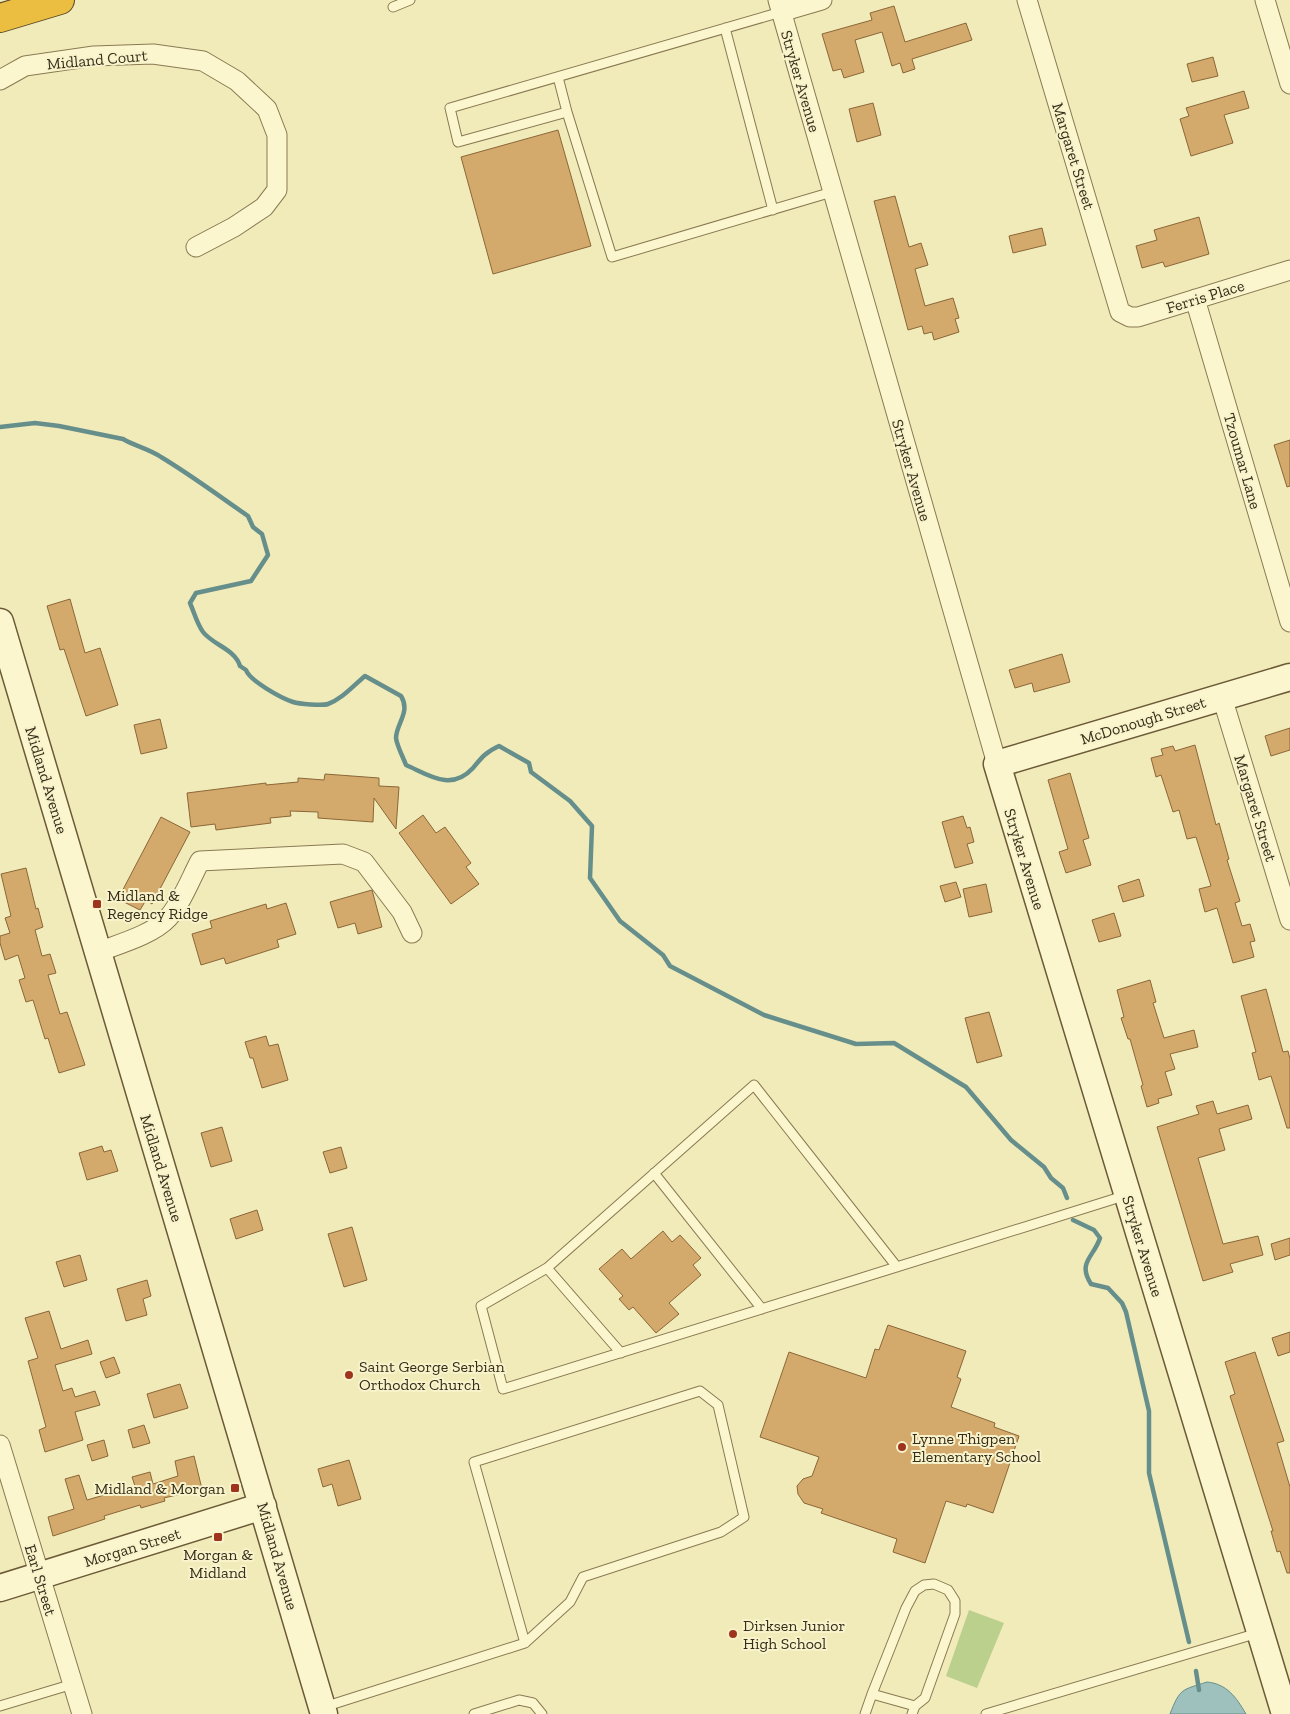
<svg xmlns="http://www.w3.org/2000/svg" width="1290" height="1714" viewBox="0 0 1290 1714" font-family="'Zilla Slab',serif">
<rect width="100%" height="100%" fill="#f1ebba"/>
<path fill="#bcd08e" d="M969,1610L1004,1623L977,1688L946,1676Z"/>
<path fill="#9fc1bd" stroke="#668f8c" d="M1207,1682C1227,1684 1236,1697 1246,1714H1170C1180,1688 1182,1690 1207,1682Z"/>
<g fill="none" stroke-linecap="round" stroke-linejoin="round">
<path stroke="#668f8c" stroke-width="4.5" d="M0,427L35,423L59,426L123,439C135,446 149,449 161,457C191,475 219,496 248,516L253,527L262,534L268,555L251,581L196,593L190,603C194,612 197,624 203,632C213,645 235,649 240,666L246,670C250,681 281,698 293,702C299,704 322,706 328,704C342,699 353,686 365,676L401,696C411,712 396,724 396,738C397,746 403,757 406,765C429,775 451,792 473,768C482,757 486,752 499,746L529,763L531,772L570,801L592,826L590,878L620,921L663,955L670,966L764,1015L856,1044L894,1043L966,1087L1011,1140L1044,1167L1051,1178L1063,1188L1067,1198
M1073,1220L1094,1230L1100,1238C1094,1257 1077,1262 1091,1284L1108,1288L1122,1303L1126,1312L1149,1411V1473L1189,1642
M1196,1671L1199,1690"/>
</g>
<path fill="#d3a96c" stroke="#8b6737" d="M894,6L905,42L966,23L972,40L912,59L915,69L903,73L900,63L892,66L882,32L855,40L864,72L844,78L841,69L833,71L822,34L872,20L870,13Z
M1213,57L1218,76L1192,82L1187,64Z
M1244,91L1249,108L1224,115L1233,143L1191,156L1180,119L1189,116L1186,108Z
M873,103L881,135L857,142L849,109Z
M558,130L591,246L493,274L461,157Z
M895,196L909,247L921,243L928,265L915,269L925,306L953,298L959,318L955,319L959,332L934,340L932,332L924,334L922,326L908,330L874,201Z
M1199,217L1209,254L1165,267L1163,262L1142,268L1136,246L1157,240L1154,230Z
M1042,228L1046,245L1013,253L1009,236Z
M1290,440V486L1287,487L1274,445Z
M70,599L85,653L100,648L118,705L86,716L64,649L60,650L47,606Z
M1062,654L1070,682L1034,692L1032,683L1015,688L1009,670Z
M160,719L167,748L141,754L134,725Z
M1290,728V750L1271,756L1265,736Z
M1195,745L1216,825L1219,823L1229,859L1227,860L1240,901L1235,903L1242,926L1250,924L1255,941L1250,942L1254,957L1233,963L1217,908L1205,912L1199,889L1211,886L1196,837L1187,839L1179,810L1173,812L1161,775L1156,777L1151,758L1163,755L1161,749L1173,746L1175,751Z
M1070,773L1089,838L1083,840L1091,865L1066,873L1059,852L1068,849L1048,780Z
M325,774L379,778V786L399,787L396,829L374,798L373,822L318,818V812L290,811L291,816L270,818L271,823L216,830L215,824L191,827L187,793L266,783V785L298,782V778L324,780Z
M423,815L436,833L445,827L471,863L466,867L479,884L451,904L399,833Z
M963,816L967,828L970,827L974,842L967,844L973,863L955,868L942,822Z
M161,817L190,832L152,904L146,900L140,910L118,899Z
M26,868L36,909L38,908L43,927L35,930L42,956L50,954L56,973L48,975L60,1014L67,1012L85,1065L59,1073L48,1038L45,1039L33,1000L26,1002L19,980L25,978L18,955L5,960L0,943V936L10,933L5,918L11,916L1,874Z
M1139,879L1144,896L1123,902L1118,886Z
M956,882L961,897L945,902L940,886Z
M986,884L992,912L969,917L963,889Z
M372,890L382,927L358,934L355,923L338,928L330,902Z
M286,903L296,934L277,940L279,947L226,964L224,958L201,965L192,934L212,928L210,921L266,904L267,909Z
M1114,913L1121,936L1099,942L1092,920Z
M1150,980L1156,1002L1153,1003L1164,1038L1194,1030L1198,1047L1170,1054L1175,1069L1165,1072L1172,1095L1158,1099L1159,1103L1147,1107L1141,1086L1143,1085L1130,1039H1128L1121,1018L1124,1017L1117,990Z
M1266,989L1283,1052L1288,1051L1290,1059V1128H1287L1271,1076L1259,1080L1252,1053L1256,1052L1241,996Z
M989,1012L1002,1056L977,1063L965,1018Z
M266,1036L269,1046L278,1044L288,1080L262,1088L253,1058H250L245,1042Z
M1213,1101L1217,1114L1248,1105L1252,1119L1219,1129L1225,1150L1198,1158L1223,1244L1258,1236L1263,1255L1230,1264L1233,1272L1203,1281L1157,1127L1199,1114L1196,1106Z
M222,1127L232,1161L211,1167L201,1133Z
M102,1146L104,1152L111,1150L118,1171L87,1180L79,1153Z
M341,1147L347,1168L330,1173L323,1152Z
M257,1210L263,1230L236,1239L230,1219Z
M352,1227L367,1280L344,1287L328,1234Z
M663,1231L672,1242L680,1235L701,1258L693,1265L701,1275L669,1303L679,1314L656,1333L633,1307L629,1310L619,1299L623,1296L599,1269L622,1249L631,1259Z
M1290,1238V1255L1275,1260L1271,1244Z
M80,1255L87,1280L64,1287L56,1262Z
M147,1280L151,1296L143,1299L147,1315L126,1321L117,1289Z
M49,1311L61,1349L88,1340L92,1354L55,1365L63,1391L72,1388L75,1397L95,1391L100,1405L75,1412L83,1440L45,1452L39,1430L46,1427L28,1361L38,1358L25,1318Z
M888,1325L966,1351L957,1377L961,1379L951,1407L995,1423L994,1427L1019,1436L993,1513L967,1504L966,1507L946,1501L925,1563L893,1552L897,1539L821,1513L823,1509L804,1503L798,1494L797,1486L803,1479L812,1476L819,1457L760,1437L789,1352L866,1378L875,1349L879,1350Z
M1290,1332V1352L1278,1356L1272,1338Z
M1255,1352L1284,1441L1277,1443L1290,1487V1573H1287L1280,1551L1277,1552L1271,1531H1273L1230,1396L1235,1394L1225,1362Z
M114,1357L120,1373L106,1378L100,1362Z
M180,1384L188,1408L154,1418L147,1394Z
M144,1425L150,1443L133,1448L128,1430Z
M104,1440L108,1456L92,1461L87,1445Z
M194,1456L202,1489L164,1498L165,1501L141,1508L140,1505L104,1516L105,1519L53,1536L48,1517L74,1509L65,1479L79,1475L87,1500L135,1486L132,1477L150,1472L153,1484L178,1476L175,1461Z
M349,1460L361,1499L338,1506L332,1484L323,1487L318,1469Z"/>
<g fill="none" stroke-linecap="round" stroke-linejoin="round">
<defs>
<path id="lane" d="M393,7L410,0
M781,12L450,108L458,142L567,112L612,257L832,192
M725,28L773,210
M558,77L567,112
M654,1173L762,1309
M897,1267L754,1085L547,1268L481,1306L503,1389L855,1280L1111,1200L1126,1195
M547,1268L621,1353
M872,1694L906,1608L915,1591L924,1585L934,1584L948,1590L955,1601V1614L925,1698L915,1706
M0,1706L73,1684
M324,1707L525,1643L474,1462L700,1391L718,1405L744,1517L721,1532L583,1577L570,1602L525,1643
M474,1714L519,1700L533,1703L542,1714
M865,1714L872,1694L915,1706L912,1714
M986,1714L1258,1633"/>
<path id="street" d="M778,0L997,764
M1027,0L1120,312L1130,317H1138L1290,270
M1265,0L1290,84
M781,12L822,0
M0,80L25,66L94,56L153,54L203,61L237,81L267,109L277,135V190L264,207L234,227L196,247
M1195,299L1290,622
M1222,697L1290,920
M98,952C119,944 152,935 168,918C182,902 190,880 200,861L343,854L364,862L402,912L412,933
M0,1445L82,1714"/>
<path id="secondary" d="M0,622L324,1714
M0,1588L263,1506
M1285,1714L997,764L1290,677"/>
<path id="highway" d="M0,18L60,0"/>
</defs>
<use href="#lane" stroke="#897a53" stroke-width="11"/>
<use href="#street" stroke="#897a53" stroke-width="21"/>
<use href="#secondary" stroke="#6b5a37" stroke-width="29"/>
<use href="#highway" stroke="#564628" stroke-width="30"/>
<use href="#lane" stroke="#fcf6ce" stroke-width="9"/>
<use href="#street" stroke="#fcf6ce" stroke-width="19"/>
<use href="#secondary" stroke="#fcf6ce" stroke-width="26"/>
<use href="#highway" stroke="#ebbe41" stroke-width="28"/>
</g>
<g fill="#9e341e" stroke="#f8f3ca" stroke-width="2">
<rect x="92" y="899" width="10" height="10" rx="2.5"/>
<circle cx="349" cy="1375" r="5"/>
<circle cx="902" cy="1447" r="5"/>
<rect x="230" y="1483" width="10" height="10" rx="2.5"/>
<rect x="213" y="1532" width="10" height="10" rx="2.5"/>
<circle cx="733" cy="1634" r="5"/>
</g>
<g text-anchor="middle" stroke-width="4" stroke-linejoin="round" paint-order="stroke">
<g font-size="16" fill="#372d1a" stroke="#f8f3ca">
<text transform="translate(97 59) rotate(-5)" y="6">Midland Court</text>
<text transform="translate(801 81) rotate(74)" y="6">Stryker Avenue</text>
<text transform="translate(1074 156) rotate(73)" y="6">Margaret Street</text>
<text transform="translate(1205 296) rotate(-17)" y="6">Ferris Place</text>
<text transform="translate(1243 461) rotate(74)" y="6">Tzoumar Lane</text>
<text transform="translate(912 470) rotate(74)" y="6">Stryker Avenue</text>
<text transform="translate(1143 720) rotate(-17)" y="6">McDonough Street</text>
<text transform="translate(47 780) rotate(73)" y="6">Midland Avenue</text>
<text transform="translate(1256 808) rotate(73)" y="6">Margaret Street</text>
<text transform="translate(1025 859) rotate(73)" y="6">Stryker Avenue</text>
<text transform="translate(162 1168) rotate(73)" y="6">Midland Avenue</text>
<text transform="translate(1143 1246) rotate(73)" y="6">Stryker Avenue</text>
<text transform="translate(132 1547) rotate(-17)" y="6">Morgan Street</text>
<text transform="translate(278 1556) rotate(74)" y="6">Midland Avenue</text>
<text transform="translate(41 1580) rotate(73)" y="6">Earl Street</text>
</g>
<g font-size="16" fill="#372d1a" stroke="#f8f3ca" text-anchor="start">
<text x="107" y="901">Midland &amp;<tspan x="107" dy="18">Regency Ridge</tspan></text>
<text x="359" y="1372">Saint George Serbian<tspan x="359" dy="18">Orthodox Church</tspan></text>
<text x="912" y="1444">Lynne Thigpen<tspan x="912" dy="18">Elementary School</tspan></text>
<text x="225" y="1494" text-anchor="end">Midland &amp; Morgan</text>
<text x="218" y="1560" text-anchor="middle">Morgan &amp;<tspan x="218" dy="18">Midland</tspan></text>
<text x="743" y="1631">Dirksen Junior<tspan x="743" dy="18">High School</tspan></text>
</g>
</g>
</svg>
